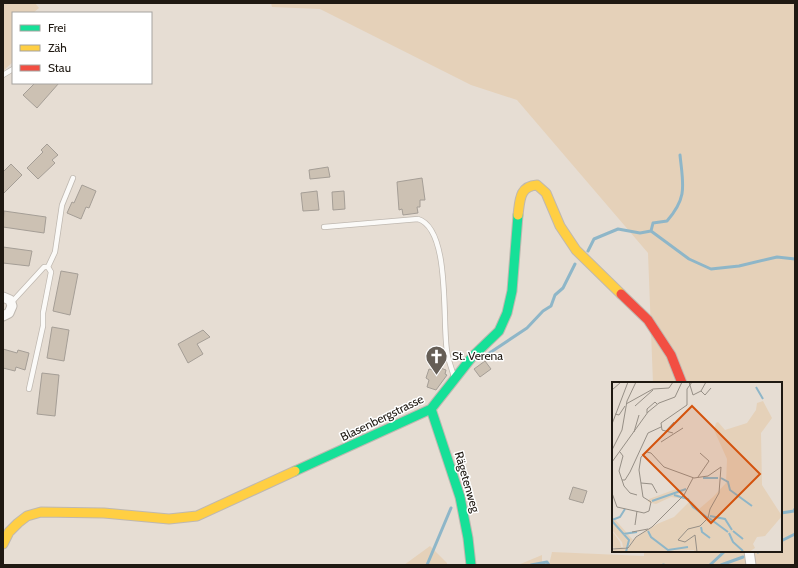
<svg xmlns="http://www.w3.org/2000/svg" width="798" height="568" viewBox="0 0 798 568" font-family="Cabin,sans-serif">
<rect width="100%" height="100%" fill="#e6ddd3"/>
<path fill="#e5d1b9" d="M3,3H35L39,8L33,13H13V62L3,71Z
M271,3H795V565H549L552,552L644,556V551H781V383H653L648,253L517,100L471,85L320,9L272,7Z
M430,546L447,563V565H404Z
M542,555V565H518Z"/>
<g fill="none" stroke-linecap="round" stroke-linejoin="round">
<path stroke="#8eb6c8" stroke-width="3" d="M651,231L653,223L667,221C688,197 683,185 680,155
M588,251L594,239L618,229L640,233L651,231L689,259L711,269L739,266L777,257L795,259
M488,354L527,328L543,311L551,306L555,295L563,288L575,264
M781,513L794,511L795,509
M781,541L795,534
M758,552L760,551
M427,565L451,508
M531,565L547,562L549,565
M663,565H664
M710,565L725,551
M721,565L743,557"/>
</g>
<path fill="#ccc1b3" stroke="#a59e96" d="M35,83H59L37,108L23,95Z
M47,144L58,155L52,160L55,163L38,179L27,168L43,152L41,150Z
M11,164L22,175L3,194V172Z
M328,167L330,177L310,179L309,170Z
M422,178L425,200H420V207H417L418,213L403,215L402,209L399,210L397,182Z
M82,185L96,191L89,208L86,207L81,219L67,213L72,202L74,203Z
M317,191L319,210L303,211L301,193Z
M344,191L345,209L333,210L332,192Z
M4,211L46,217L44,233L3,227Z
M3,247L32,251L29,266L3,263Z
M61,271L78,274L70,315L53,311Z
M52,327L69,330L64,361L47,358Z
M203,330L210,337L197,344L203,354L188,363L178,344Z
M3,349L17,353L18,350L29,353L25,370L16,367L15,371L3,368Z
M485,361L491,369L480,377L474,369Z
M435,366L446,370L445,374L447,375L436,390L427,387L429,380L426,378L429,369L433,370Z
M42,373L59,375L55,416L37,414Z
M573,487L587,491L583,503L569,499Z"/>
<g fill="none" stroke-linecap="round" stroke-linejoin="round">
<defs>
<path id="lane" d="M3,75L13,69
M324,227L418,219C451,229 442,322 447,351C448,360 452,369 454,377
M11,303L44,267H48L55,252L62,205L73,178
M29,389L43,326V313L51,272L48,267"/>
<path id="street" d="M3,297L10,300L12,306L9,313L3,316
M749,551L751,565"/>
<path id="fast" d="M431,409L460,497L468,538L471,565
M295,471L431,409L472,357L499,331L507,313L512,291L518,215"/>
<path id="slow" d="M518,215C520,201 519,186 537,185L546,193L560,226L576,250L621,294
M3,544L9,532L18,523L27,516L41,512L104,513L169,519L197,516L295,471"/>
<path id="jam" d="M621,294L648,320L671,355L682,383"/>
</defs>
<use href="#lane" stroke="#bfb8b0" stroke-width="6"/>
<use href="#street" stroke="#bfb8b0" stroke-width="11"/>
<use href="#fast" stroke="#bfb8b0" stroke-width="11"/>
<use href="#slow" stroke="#bfb8b0" stroke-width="11"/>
<use href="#jam" stroke="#bfb8b0" stroke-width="11"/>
<use href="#lane" stroke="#fbfaf8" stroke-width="4.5"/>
<use href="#street" stroke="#fbfaf8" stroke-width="9"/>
<use href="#fast" stroke="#16e098" stroke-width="9"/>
<use href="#slow" stroke="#ffcf43" stroke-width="9"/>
<use href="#jam" stroke="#f24e42" stroke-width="9"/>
</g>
<defs>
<symbol id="church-pin" viewBox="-11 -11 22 30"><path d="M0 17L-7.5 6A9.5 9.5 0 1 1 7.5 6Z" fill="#655e56" stroke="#fff"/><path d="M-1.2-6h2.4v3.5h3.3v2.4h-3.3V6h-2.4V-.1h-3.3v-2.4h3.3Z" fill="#fff"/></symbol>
</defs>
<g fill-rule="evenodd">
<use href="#church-pin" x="424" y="344" width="25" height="34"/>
</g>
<g text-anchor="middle" stroke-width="3" stroke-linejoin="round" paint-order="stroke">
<g font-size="12" fill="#1f1912" stroke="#fff" text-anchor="start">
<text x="452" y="360">St. Verena</text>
</g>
<g font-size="12" fill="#1f1912" stroke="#fff">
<text transform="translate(382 418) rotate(-26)" y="4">Blasenbergstrasse</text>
<text transform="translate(467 482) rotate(74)" y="4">Rägetenweg</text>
</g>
</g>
<g transform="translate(612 382)">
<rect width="170" height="170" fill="#e6ddd3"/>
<path d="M151,19L160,36L149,51L150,103L170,134L153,154L145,155L141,162L143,166L137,170H83L82,168L0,170L3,166L0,165V149L8,160L9,165L16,167L22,157L45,142L62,135L76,121L80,119L87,127L101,115L114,101L115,77L102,48L104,41L106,40L113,48L135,41L144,28L145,21ZM64,107L70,108L66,113L79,118L59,115L44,122L36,120L37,117ZM0,134L21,158L16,165H11L10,160L0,148Z" fill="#e5d1b9"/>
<path fill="none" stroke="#8eb6c8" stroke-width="2" d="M144,5L151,17M91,96H106M109,96L116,100L118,108L140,124M62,113L76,117L81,125L96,136M40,119L74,107M98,134L113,137L120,148M97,136L116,150M0,138L8,135L13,127M0,139L17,158L14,170M89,145L90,150L98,156M36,149L39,155L56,168L76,165M121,149L131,157M117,151L121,160L131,169M11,152L25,150"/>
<path fill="none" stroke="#968f86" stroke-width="1" d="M77,0L81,13L89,9L94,0M0,8L9,0M89,9L93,13L99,6M14,22L41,7L57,6L61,0M23,24L41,8M35,31V27L43,20L45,22M3,32L7,33L13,24M0,42L16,0M54,49L62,40M22,50L27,33M61,51L50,48L49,41L75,23V7L80,0M49,60L71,46M0,68L10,48L15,19L24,0M8,70L11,74L7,89L12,104L18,111L25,113M0,80L36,30L47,21L63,15L70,0M86,95L97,79L88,71M10,98H13L18,90L36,51L49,45M29,101L40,102L45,111M0,111L5,125L32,131L37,129L39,120L31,115L27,88L29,75L35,70L39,71L52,85L82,96L96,94L109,85L107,111L98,127L96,136L88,144L76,147L66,158L73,160L83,153L85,170M23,143L25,129M20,150L36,147M0,167L16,166L24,155L40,145L72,113L81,96"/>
<path fill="#d4530d" fill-opacity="0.15" stroke="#d4530d" stroke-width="2" d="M80,24L148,92L99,141L31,73Z"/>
<rect width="170" height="170" fill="none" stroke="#1f1912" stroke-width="2"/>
</g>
<rect width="798" height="568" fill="none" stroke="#1f1912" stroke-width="8"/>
<rect x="12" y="12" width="140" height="72" fill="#ffffff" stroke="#a5a3a0"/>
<rect x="20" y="25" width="20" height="6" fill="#16e098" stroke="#a5a3a0"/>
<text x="48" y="32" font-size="12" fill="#1f1912">Frei</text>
<rect x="20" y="45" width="20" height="6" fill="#ffcf43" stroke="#a5a3a0"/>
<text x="48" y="52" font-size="12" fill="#1f1912">Zäh</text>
<rect x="20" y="65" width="20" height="6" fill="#f24e42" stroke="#a5a3a0"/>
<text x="48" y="72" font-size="12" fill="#1f1912">Stau</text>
</svg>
